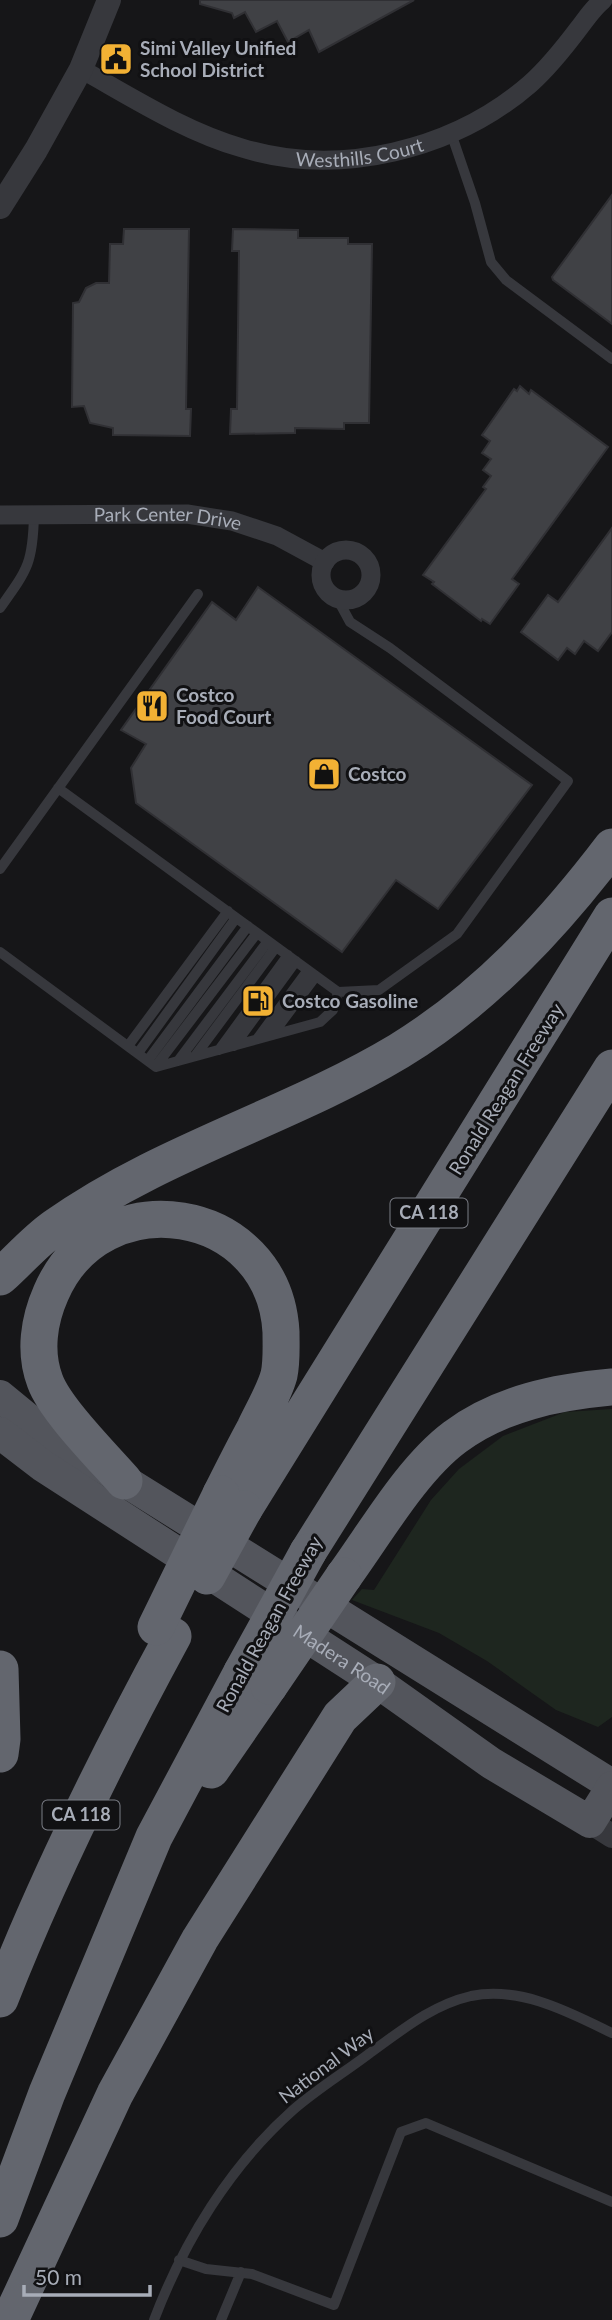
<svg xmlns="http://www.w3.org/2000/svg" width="612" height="2320" viewBox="0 0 612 2320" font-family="Lato,sans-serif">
<rect width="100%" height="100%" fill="#161618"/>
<path fill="#1e261f" d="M612,1409V1717L598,1727L556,1710L487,1661L439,1633L352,1600L362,1589L374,1590L431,1500L459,1469L503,1436L565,1412Z"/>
<path fill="#404145" stroke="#303034" stroke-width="2" d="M200,0H414L319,52L309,30L288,42L277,21L256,32L245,12L234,18L232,13L200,4Z
M612,195V324L553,280L552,277Z
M124,229H189L186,409H191L190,436L113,435V428L90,423L84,406L72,407L73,303L79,302L86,288L96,283H109L110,244H123Z
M233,229L298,230V238H348V244H372L369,423H344V429L295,428V433L230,434L231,409H237L239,251H232Z
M520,386L529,394L531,390L608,447L512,579L519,584L490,624L482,619L481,621L432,584L434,582L423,575L486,489L483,487L491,476L483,470L491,459L482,453L490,441L482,435L514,389L517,391Z
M612,528V632L598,651L584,641L575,654L567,648L558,660L521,632L548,595L558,602Z
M258,587L532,785L438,909L396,880L342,952L136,803L131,768L146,744L121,730L212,602L236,620Z"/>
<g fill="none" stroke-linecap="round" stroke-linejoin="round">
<path stroke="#37383d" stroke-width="10" d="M451,133L475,203L491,262L506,280L612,359
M0,608C28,569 33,563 34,514
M58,788L338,992L379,990L457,934L568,781L390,648L350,622L337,598
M0,869L198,594
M0,952L156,1067
M272,1035L316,976
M257,1039L308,970
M128,1046L228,911
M234,1046L296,961
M219,1050L288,955
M138,1053L236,918
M195,1056L276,947
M148,1060L248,926
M178,1061L268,941
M156,1066L257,933
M156,1067L320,1022L333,1010L338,992
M179,2260L206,2269L252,2274L334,2305L401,2132L426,2123L612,2202
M154,2320C184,2241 230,2166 293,2110C317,2089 345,2072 370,2053C402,2030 432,2005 471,1996C521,1986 569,2012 612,2033
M221,2320L241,2272"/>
<g stroke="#37383d" stroke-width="19">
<path id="s1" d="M81,69C133,98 184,131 242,148C339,178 454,150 530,84C549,67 564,48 579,28C586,19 593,8 603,0"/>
<path id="s2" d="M0,515L187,514L232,521L277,536L325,562"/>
<circle cx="346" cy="575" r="25"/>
</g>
<path stroke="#37383d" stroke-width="24" d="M0,207L36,150L81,69L109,0
M590,1822L612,1836"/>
<g stroke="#53555c" stroke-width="32">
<path d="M0,1396L45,1433L104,1468L612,1785"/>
<path id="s3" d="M0,1433L43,1466L377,1682L491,1763L590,1822L612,1787"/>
</g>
<path stroke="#63666e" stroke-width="37" d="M0,1277C18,1261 35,1241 55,1227C160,1152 289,1117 399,1051C484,999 552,926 612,847
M124,1481C103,1457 55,1409 45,1381C34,1352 39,1320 51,1293C101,1177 274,1204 281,1332C281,1346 282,1361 279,1375C274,1393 263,1411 255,1428C243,1450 232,1472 221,1494
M244,1509L612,916
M308,1552L612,1068
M344,1576C376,1532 412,1469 455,1437C501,1403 557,1392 612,1387
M0,1669L2,1739L0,1754
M211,1770L269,1686
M0,1999C49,1874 109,1754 173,1636
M0,2219L47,2093L154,1837L242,1672
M10,2320L115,2094L200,1939L340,1717L377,1682"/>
<path stroke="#63666e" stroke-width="37" d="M207,1576L244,1509
M156,1627L221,1494
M242,1672L308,1552
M269,1686L344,1576"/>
</g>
<defs>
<symbol id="civic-square" viewBox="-11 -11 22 22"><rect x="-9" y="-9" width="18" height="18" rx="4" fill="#f2b134" stroke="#111113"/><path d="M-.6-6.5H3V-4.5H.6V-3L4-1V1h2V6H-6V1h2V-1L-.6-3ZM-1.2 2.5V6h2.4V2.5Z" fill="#111"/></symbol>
<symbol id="restaurant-square" viewBox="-11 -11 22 22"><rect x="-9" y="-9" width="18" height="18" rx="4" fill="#f2b134" stroke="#111113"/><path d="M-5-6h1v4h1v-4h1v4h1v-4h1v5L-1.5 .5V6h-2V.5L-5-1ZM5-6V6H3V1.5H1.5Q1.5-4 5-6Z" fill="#111"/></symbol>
<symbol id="shop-square" viewBox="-11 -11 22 22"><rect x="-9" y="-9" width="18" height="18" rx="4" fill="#f2b134" stroke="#111113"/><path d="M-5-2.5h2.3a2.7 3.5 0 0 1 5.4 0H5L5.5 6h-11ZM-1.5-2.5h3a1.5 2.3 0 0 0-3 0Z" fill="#111"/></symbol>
<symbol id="fuel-square" viewBox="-11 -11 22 22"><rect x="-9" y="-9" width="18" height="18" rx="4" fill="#f2b134" stroke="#111113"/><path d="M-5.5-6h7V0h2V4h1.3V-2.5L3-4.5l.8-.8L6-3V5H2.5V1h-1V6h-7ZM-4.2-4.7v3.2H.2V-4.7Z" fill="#111"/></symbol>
</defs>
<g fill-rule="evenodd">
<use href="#civic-square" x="97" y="40" width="38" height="38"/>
<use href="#restaurant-square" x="133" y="687" width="38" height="38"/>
<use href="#shop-square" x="305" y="755" width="38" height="38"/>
<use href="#fuel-square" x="239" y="982" width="38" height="38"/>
</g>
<g text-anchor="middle" stroke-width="6" stroke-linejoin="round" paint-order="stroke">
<g fill="#111113" stroke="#7b7e86" stroke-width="2">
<rect x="390.5" y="1198.5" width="77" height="29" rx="5"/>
<rect x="42.5" y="1800.5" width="77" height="29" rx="5"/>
</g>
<g font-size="18" font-weight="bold" fill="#a8adb8">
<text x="429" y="1219">CA 118</text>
<text x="81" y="1821">CA 118</text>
</g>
<g font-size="19" font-weight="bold" fill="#a8adb8" stroke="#111113" text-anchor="start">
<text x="140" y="55">Simi Valley Unified<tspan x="140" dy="22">School District</tspan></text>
<text x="176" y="702">Costco<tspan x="176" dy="22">Food Court</tspan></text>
<text x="348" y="781">Costco</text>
<text x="282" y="1008">Costco Gasoline</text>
</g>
<g font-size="19" fill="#a8adb8" stroke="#111113">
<text dy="7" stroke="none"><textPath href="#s1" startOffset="299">Westhills Court</textPath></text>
<text dy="7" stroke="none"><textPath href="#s2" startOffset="168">Park Center Drive</textPath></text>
<text transform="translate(506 1089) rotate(-58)" y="7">Ronald Reagan Freeway</text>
<text transform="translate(269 1624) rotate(-61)" y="7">Ronald Reagan Freeway</text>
<text dy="7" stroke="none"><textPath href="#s3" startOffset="410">Madera Road</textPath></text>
<text transform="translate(326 2065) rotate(-37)" y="7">National Way</text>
</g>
</g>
<path d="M24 2285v10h126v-10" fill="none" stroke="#a8adb8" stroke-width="3.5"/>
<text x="35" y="2285" font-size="21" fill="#a8adb8" stroke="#111113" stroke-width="5" paint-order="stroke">50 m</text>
</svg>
